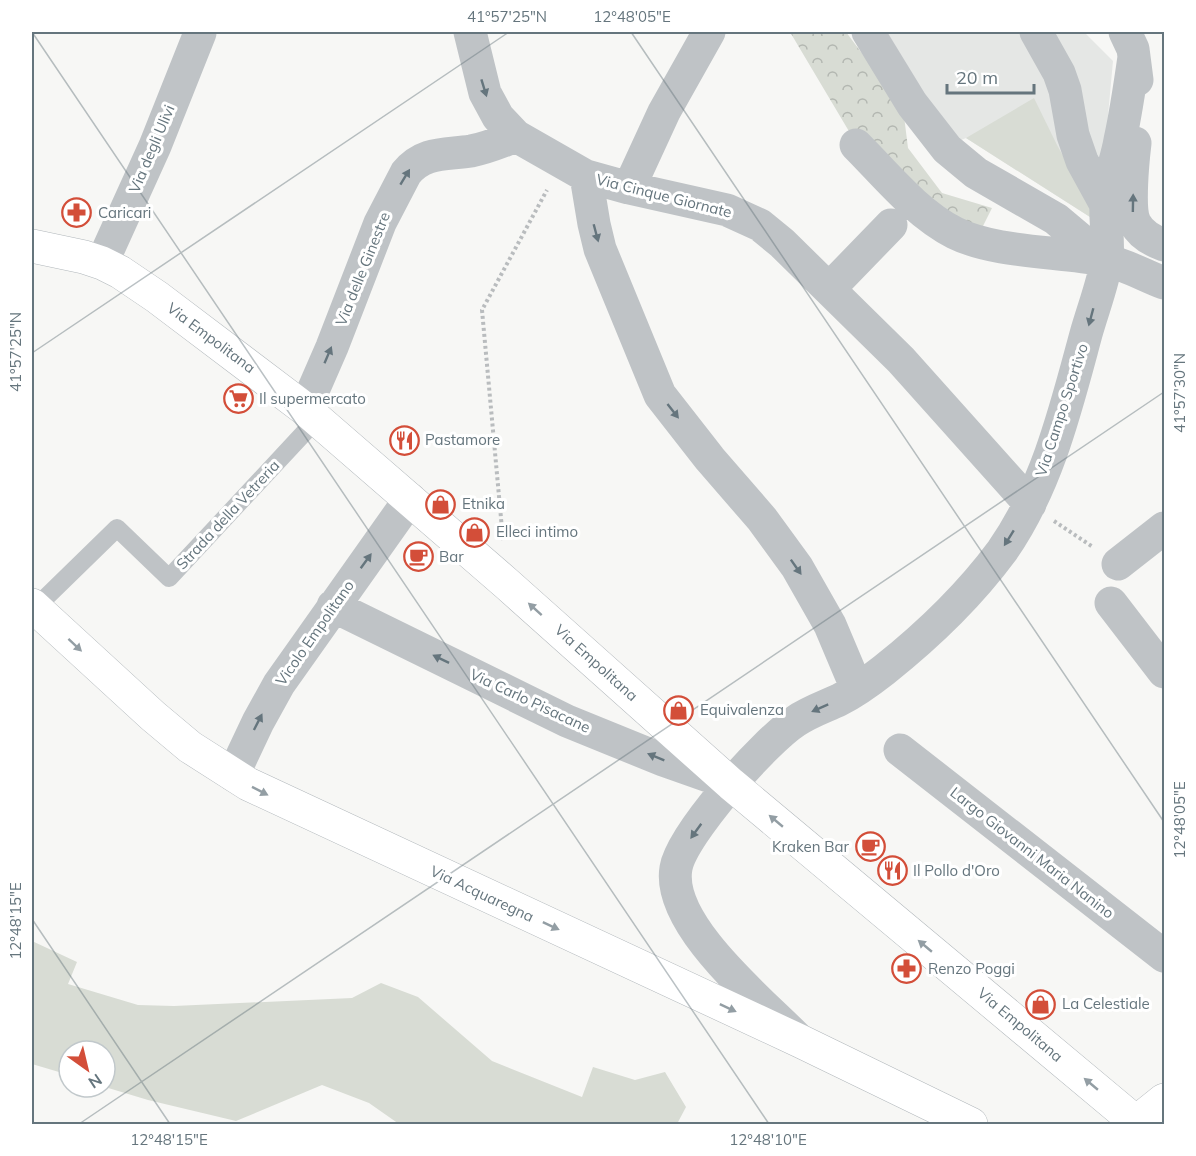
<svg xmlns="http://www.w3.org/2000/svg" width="1196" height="1156" viewBox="0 0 1196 1156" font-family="Mulish,sans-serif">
<defs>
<pattern id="forest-crowns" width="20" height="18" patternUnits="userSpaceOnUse" patternTransform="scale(1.5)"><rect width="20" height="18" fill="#d8dcd4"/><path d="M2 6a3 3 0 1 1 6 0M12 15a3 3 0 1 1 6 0" fill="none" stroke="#b3b7b1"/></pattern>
</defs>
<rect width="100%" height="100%" fill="#f7f7f5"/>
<path fill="#e5e7e5" d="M887,32H1084L1113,61L1102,181L1101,224L966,138L954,143Z"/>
<path fill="#d8dcd4" d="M1034,98L1057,145L1101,224L966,138Z
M32,941L77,962L68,984L138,1005L174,1006L352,998L381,983L418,997L492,1061L582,1097L593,1067L635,1080L665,1072L686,1107L677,1124H399L369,1103L322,1085L236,1121L148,1100L105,1087V1051H69V1075L32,1064Z"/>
<path fill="url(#forest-crowns)" d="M790,32H846L903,108L908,148L942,193L992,208L981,230L953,232L850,133Z"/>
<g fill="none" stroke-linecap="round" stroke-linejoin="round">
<defs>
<path id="secondary" d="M32,246L84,257L102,263L120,272L157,297L305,409L507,584L731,784L1138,1124
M32,605L153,716L190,747L248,784L800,1041L971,1124"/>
<path id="primary" d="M1134,1124L1164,1100"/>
</defs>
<use href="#secondary" stroke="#b1b7bb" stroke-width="34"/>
<use href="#primary" stroke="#b0b6b9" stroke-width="34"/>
<path stroke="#b9bcbe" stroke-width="4" stroke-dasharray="3 3" stroke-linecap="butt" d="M1054,521L1093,547
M503,540L482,310L547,190"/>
<path stroke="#bfc3c6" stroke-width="18" d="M35,608L117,528L169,578L317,419"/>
<path stroke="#bfc3c6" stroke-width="33" d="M470,32L485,93L498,117L516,136L586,176L629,188L727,210L760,225L782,243L901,360L1030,504
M868,32L912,104L947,149L976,173L1056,219L1106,261
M1036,32L1059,73L1065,90L1073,135L1082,161L1105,203
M1125,32L1133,49L1137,80
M1135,143C1133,160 1128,209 1135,223C1141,235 1153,241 1164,245
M856,145C886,175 916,213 955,233C995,253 1059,251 1104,260C1125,264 1145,276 1164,283
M586,176L594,224L600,249L660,395L710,459L762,519L797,567L830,625L857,689
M629,188L664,112L709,32
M102,263L155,146L200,33
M829,289L891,225
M305,409L332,347L380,223L406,173C424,151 446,155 471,151C487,148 501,142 516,136
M1118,564L1164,528
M1111,603L1164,672
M333,606L567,721L663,760L731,784
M900,750L1164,956
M233,775L258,722L279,684L410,499
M798,1039C762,1002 666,925 676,868C682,834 765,741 796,721C809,712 824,707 839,700C855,692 870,681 884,670C928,635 968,597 1002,551C1047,487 1066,408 1086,334C1093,309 1103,284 1107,259C1109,240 1105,223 1106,205C1106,187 1117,159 1120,140C1126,113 1130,85 1134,57"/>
<use href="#secondary" stroke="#fff" stroke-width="33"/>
<use href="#primary" stroke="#fff" stroke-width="33"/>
</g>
<defs><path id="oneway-solid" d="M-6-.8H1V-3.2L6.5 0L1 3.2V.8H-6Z" transform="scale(1.5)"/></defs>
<g fill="#65757d">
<use href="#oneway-solid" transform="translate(484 88) rotate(73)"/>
<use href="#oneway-solid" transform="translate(405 177) rotate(-59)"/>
<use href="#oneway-solid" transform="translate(1133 203) rotate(-89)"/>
<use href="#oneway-solid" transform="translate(596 233) rotate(75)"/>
<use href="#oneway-solid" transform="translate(1091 317) rotate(105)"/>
<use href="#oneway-solid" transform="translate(328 355) rotate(-67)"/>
<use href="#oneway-solid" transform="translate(673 411) rotate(52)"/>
<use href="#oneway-solid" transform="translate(1009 538) rotate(122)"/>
<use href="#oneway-solid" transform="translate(366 561) rotate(-54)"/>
<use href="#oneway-solid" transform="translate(796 567) rotate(55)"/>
<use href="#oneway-solid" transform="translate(441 659) rotate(-154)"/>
<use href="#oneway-solid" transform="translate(820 708) rotate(156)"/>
<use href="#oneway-solid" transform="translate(258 722) rotate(-63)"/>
<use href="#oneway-solid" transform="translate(656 757) rotate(-158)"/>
<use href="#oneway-solid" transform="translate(696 831) rotate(126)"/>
</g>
<g fill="#939ea4">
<use href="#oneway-solid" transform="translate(535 609) rotate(-138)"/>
<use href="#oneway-solid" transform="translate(75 645) rotate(43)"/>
<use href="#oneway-solid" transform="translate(260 791) rotate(27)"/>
<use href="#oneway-solid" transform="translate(776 821) rotate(-140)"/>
<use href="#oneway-solid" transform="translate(551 926) rotate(25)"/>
<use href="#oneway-solid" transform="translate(925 946) rotate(-140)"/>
<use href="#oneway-solid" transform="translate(728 1008) rotate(25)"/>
<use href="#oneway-solid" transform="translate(1091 1084) rotate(-140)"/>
</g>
<path fill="none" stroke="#65757d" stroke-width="1.5" stroke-opacity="0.45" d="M32,32L769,1124M631,32L1164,822M32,353L509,32M32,919L170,1124M79,1124L1164,392"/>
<defs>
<symbol id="pharmacy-ring" viewBox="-11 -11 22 22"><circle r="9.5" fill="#fff" stroke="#d34e39" stroke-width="1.5"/><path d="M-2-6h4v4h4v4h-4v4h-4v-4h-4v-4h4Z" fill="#d34e39"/></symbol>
<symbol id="supermarket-ring" viewBox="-11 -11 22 22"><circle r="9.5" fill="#fff" stroke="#d34e39" stroke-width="1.5"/><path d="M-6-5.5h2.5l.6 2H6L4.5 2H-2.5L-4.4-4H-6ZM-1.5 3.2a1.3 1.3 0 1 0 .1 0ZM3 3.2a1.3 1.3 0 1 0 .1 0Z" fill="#d34e39"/></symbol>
<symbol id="restaurant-ring" viewBox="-11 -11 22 22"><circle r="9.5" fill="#fff" stroke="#d34e39" stroke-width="1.5"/><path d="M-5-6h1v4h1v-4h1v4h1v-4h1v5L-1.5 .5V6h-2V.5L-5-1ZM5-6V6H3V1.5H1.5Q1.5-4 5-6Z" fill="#d34e39"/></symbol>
<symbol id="shop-ring" viewBox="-11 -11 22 22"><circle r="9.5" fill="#fff" stroke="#d34e39" stroke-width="1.5"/><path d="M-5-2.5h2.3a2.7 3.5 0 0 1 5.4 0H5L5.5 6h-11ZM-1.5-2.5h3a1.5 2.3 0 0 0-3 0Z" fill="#d34e39"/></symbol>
<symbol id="cafe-ring" viewBox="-11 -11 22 22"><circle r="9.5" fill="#fff" stroke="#d34e39" stroke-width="1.5"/><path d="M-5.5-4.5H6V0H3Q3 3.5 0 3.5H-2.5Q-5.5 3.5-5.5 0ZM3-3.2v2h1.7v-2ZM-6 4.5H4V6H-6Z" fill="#d34e39"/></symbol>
</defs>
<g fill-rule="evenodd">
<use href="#pharmacy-ring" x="60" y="196" width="33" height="33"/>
<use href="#supermarket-ring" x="222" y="382" width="33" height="33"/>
<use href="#restaurant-ring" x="388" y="424" width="33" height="33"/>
<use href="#shop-ring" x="424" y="488" width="33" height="33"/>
<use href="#shop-ring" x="458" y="516" width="33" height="33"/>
<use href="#cafe-ring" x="402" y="540" width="33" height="33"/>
<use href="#shop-ring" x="662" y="694" width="33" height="33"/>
<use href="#cafe-ring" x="854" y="830" width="33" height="33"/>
<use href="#restaurant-ring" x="876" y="854" width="33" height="33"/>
<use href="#pharmacy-ring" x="890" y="952" width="33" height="33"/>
<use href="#shop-ring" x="1024" y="988" width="33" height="33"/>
</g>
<g text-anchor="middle" stroke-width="6" stroke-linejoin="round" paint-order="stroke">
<g font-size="15" fill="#65757d" stroke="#fff">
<text transform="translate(152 149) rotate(-67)" y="5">Via degli Ulivi</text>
<text transform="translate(664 196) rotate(14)" y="5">Via Cinque Giornate</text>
<text transform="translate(363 269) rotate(-68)" y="5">Via delle Ginestre</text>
<text transform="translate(211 338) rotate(37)" y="5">Via Empolitana</text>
<text transform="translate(1062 410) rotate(-72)" y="5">Via Campo Sportivo</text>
<text transform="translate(228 515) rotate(-47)" y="5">Strada della Vetreria</text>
<text transform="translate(315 633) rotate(-55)" y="5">Vicolo Empolitano</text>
<text transform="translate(596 663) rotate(42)" y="5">Via Empolitana</text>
<text transform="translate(530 701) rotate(25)" y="5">Via Carlo Pisacane</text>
<text transform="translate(1032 853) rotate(38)" y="5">Largo Giovanni Maria Nanino</text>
<text transform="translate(482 894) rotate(25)" y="5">Via Acquaregna</text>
<text transform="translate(1020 1025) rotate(40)" y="5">Via Empolitana</text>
</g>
<g font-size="15" fill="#65757d" stroke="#fff" text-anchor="start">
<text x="98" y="218">Caricari</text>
<text x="259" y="404">Il supermercato</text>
<text x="425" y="445">Pastamore</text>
<text x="462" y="509">Etnika</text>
<text x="496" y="537">Elleci intimo</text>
<text x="439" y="562">Bar</text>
<text x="700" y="715">Equivalenza</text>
<text x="849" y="852" text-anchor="end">Kraken Bar</text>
<text x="913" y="876">Il Pollo d'Oro</text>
<text x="928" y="974">Renzo Poggi</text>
<text x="1062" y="1009">La Celestiale</text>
</g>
</g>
<rect width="1196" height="1156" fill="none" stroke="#ffffff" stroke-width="66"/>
<g transform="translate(87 1069) rotate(146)"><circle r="28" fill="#ffffff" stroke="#c1c8cb" stroke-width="1.5"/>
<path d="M0-4.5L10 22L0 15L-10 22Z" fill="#d34e39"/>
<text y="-9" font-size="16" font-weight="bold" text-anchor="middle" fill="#65757d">N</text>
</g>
<path d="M947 84v9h87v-9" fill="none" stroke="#65757d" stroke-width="3"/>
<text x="956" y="84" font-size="18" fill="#65757d" stroke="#ffffff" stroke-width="4.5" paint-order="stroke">20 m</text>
<rect x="33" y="33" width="1130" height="1090" fill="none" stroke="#65757d" stroke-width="2"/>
<g font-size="15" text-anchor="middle" fill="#65757d">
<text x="507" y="22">41°57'25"N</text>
<text x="632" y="22">12°48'05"E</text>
<text transform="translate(16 352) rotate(-90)" y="5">41°57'25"N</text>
<text transform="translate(1180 393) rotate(-90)" y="5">41°57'30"N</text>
<text transform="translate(1180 820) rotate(-90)" y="5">12°48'05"E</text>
<text transform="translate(16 921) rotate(-90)" y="5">12°48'15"E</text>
<text x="169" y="1145">12°48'15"E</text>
<text x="768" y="1145">12°48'10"E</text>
</g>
</svg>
